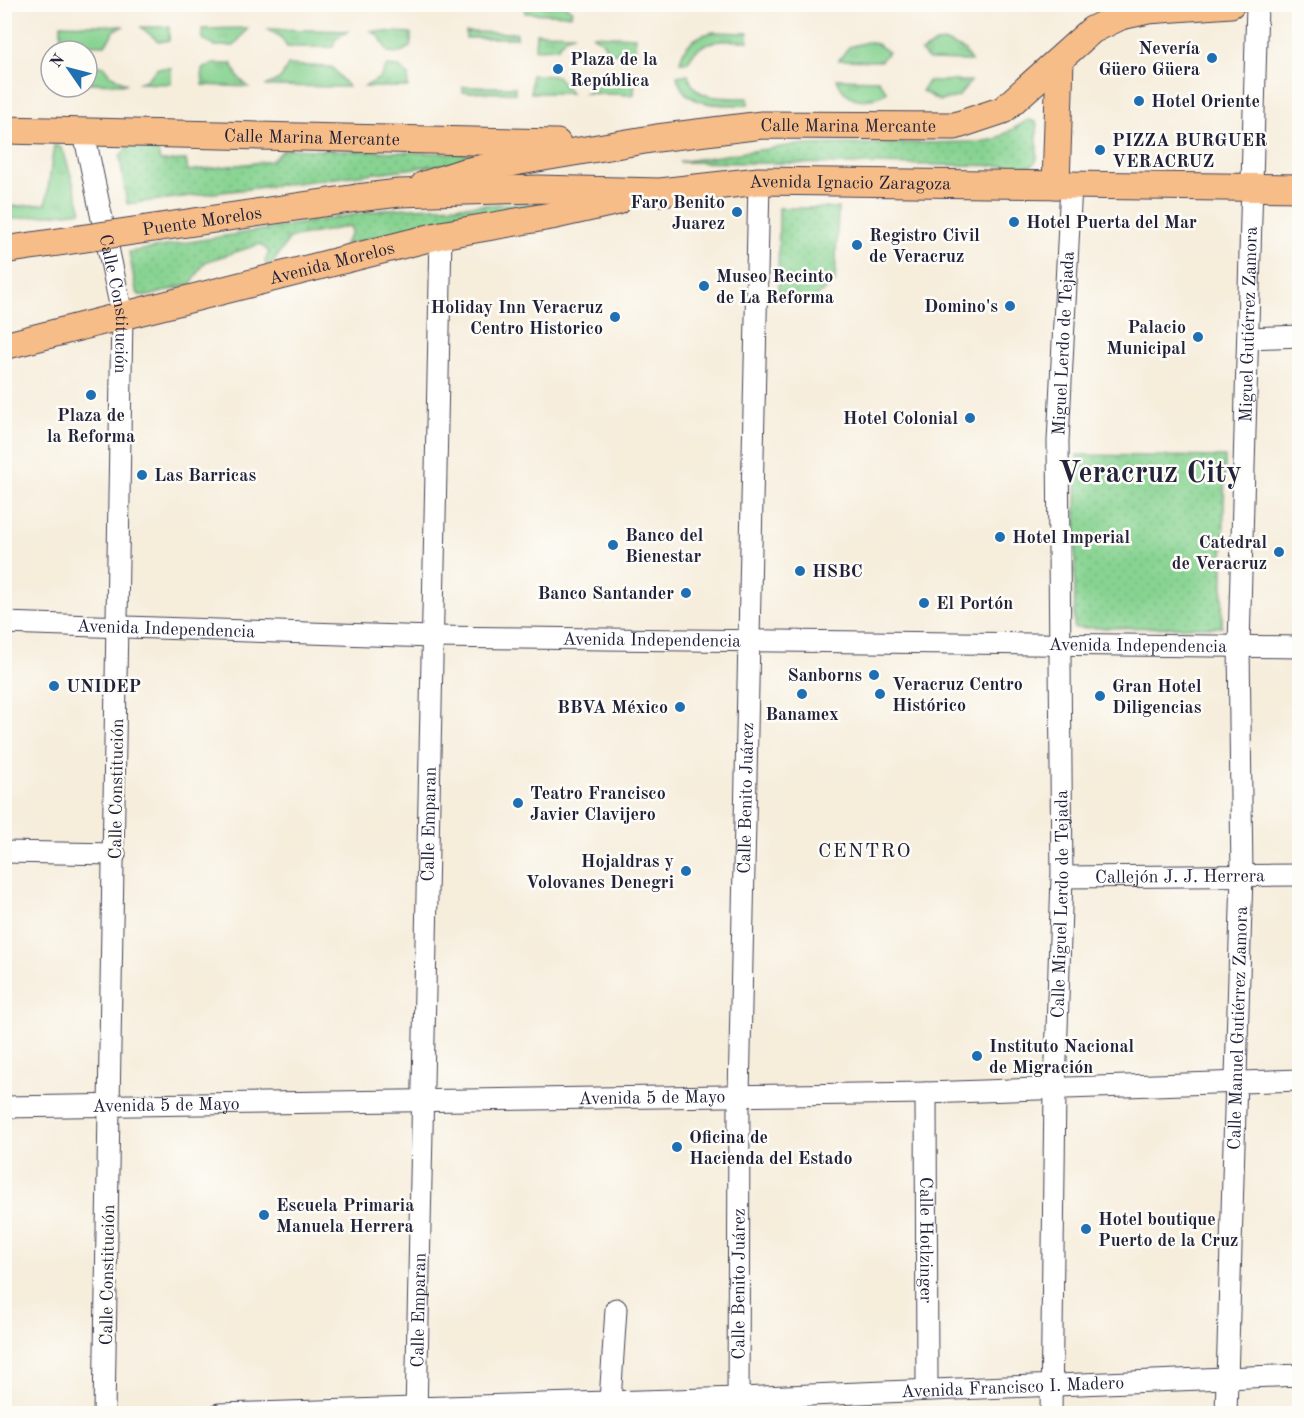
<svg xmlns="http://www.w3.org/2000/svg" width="1304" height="1418" viewBox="0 0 1304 1418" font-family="'Old Standard TT',serif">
<defs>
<pattern id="grass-tufts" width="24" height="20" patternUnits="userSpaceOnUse" patternTransform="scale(1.5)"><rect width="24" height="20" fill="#87d391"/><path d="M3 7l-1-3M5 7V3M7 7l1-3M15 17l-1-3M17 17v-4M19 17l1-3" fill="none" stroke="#74b57e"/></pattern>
<pattern id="park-dots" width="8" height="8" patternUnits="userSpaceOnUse" patternTransform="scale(1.5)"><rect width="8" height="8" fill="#87d391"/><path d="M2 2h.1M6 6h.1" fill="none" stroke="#74b57e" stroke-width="1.8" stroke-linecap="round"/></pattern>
</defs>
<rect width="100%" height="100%" fill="#fdfcf7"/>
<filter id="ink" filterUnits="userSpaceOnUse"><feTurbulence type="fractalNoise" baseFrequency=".0167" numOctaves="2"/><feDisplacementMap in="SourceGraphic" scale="12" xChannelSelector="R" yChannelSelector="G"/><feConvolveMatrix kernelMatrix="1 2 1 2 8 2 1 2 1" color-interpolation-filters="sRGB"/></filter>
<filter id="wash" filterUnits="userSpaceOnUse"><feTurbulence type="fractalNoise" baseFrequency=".008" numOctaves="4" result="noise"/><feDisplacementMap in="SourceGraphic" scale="24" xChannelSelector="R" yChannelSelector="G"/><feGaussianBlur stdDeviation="1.35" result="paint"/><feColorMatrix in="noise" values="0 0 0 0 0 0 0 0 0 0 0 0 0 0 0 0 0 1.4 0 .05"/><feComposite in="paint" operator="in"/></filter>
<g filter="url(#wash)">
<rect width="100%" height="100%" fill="#f6eddb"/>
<path fill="url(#grass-tufts)" stroke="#547a66" stroke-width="1.5" d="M525,5H564L572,10L571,15L525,13Z
M61,24L124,26L115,30L105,45L61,44Z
M141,27H169V41H158Z
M248,28L234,46H214L203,39L202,29Z
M266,29L348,31L335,40L333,47H287L280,36Z
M371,31L411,33V46L400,53L388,52L379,36Z
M466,32L517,33V38H466Z
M713,32L748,33V41C723,41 700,37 688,62H680C683,45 696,36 713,32Z
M536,33L575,34L565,38L557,48L535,49Z
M592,35L635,37V53H609L602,41Z
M867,42L877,44L888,52L881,61L839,60L849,47Z
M946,42L964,50L971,61L929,60L921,52L936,43Z
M213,64H232L238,77L248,87L203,85L202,69Z
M87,65L104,66L110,75L127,84L87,83Z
M288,65L332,67L348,87L265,86L281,78Z
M387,66L399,67L408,75V87H364L380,78Z
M158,68H171V84L137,83L146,80Z
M609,72L635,73L634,95L585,93L603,83Z
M688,74C694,103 726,97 748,98V105C722,104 684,110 677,76Z
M531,75L557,76L571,93H531Z
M837,79L878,80L887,92C868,104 845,103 837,79Z
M928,81H971L958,97L939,101L922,91Z
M463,87H515V93L463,92Z
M54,145L60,147L64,153L82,211L5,220V207L46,204Z"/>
<path fill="url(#park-dots)" stroke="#547a66" stroke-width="1.5" d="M1028,120L1036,122L1037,125V160L1031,166L679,162L793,145L980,142L996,139Z
M137,143L156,145L160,161L186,160L188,171L271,161L284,149L520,155L127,204L120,157L126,148Z
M534,203L539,205L414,228L344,245L351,233V226L290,238L272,264L266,265L265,261L269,252L260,244L205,262L191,284L149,296L139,295L136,290L129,252L388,209Z
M779,208H838L835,282L812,300H778Z
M1077,455L1225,457L1222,627L1074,628Z"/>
</g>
<g filter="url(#ink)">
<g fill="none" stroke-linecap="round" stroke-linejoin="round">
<defs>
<g id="minor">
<path id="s1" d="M84,133L122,314L104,1414"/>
<path d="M1249,338L1300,336"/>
<path id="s2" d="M4,623L433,637L1300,647"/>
<path d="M4,852L115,854"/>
<path id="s3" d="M1062,877L1300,875"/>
<path id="s4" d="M926,1093L927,1388"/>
<path id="s5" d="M4,1107L926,1093L1300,1080"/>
<path d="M610,1401L616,1309"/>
<path id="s6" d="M219,1414L739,1398L1300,1375"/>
<path id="s7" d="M416,1414L441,235"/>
<path id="s8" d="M738,1414L739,1096L759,181"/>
<path id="s9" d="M1051,1414L1055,1090L1062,877L1058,441L1071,185"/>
<path id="s10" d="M1226,1414L1242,875L1239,645L1257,4"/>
</g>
<g id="major">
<path id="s11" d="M4,130L557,143"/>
<path id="s12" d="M424,185L464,172L520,161L657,138L762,125L955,126L1003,110L1092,30L1121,16L1148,10L1231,4"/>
<path d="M1056,185L1060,60"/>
<path id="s13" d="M357,198L399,193L538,189L660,192L759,181L1300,188"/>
<path id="s14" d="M4,346L441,235L551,216L618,201"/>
</g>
</defs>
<use href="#minor" stroke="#424053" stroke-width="23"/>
<use href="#major" stroke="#424053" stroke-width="29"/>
<use href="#minor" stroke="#fff" stroke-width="21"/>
<use href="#major" stroke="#f7bd88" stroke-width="27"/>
<defs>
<g id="major-bridge">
<path id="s15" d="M4,250L357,198"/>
</g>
</defs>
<use href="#major-bridge" stroke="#424053" stroke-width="29" stroke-linecap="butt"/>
<use href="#major-bridge" stroke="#f7bd88" stroke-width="27"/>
</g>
</g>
<g fill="#1f6fb2" stroke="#fdfcf7" stroke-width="2">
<circle cx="1212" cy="58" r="6"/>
<circle cx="558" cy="69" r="6"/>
<circle cx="1139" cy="101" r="6"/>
<circle cx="1100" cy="150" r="6"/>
<circle cx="737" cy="212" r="6"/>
<circle cx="1014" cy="222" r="6"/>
<circle cx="857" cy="245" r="6"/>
<circle cx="704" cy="286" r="6"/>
<circle cx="1010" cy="306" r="6"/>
<circle cx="615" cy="317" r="6"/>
<circle cx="1198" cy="337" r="6"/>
<circle cx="91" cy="395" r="6"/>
<circle cx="970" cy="418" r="6"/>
<circle cx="142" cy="475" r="6"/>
<circle cx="1000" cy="537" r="6"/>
<circle cx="613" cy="545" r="6"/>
<circle cx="1279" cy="552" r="6"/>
<circle cx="800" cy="571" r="6"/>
<circle cx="686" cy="593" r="6"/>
<circle cx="924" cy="603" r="6"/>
<circle cx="874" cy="675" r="6"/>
<circle cx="54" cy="686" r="6"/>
<circle cx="802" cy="694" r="6"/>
<circle cx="880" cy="694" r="6"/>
<circle cx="1100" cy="696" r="6"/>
<circle cx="680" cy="707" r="6"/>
<circle cx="518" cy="803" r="6"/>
<circle cx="686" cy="871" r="6"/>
<circle cx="977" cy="1056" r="6"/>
<circle cx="677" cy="1147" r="6"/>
<circle cx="264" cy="1215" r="6"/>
<circle cx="1086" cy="1229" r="6"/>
</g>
<g text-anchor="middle" stroke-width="5" stroke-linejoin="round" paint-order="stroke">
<g font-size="18" font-weight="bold" fill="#22223b" stroke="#fdfcf7" text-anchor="start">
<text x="1200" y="54" text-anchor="end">Nevería<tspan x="1200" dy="21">Güero Güera</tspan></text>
<text x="570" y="65">Plaza de la<tspan x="570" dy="21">República</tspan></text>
<text x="1151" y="107">Hotel Oriente</text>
<text x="1112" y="146">PIZZA BURGUER<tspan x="1112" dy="21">VERACRUZ</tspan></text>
<text x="725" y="208" text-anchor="end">Faro Benito<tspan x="725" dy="21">Juarez</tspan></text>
<text x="1026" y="228">Hotel Puerta del Mar</text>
<text x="869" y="241">Registro Civil<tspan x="869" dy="21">de Veracruz</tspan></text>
<text x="716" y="282">Museo Recinto<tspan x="716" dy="21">de La Reforma</tspan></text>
<text x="998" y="312" text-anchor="end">Domino's</text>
<text x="603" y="313" text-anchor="end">Holiday Inn Veracruz<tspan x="603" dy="21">Centro Historico</tspan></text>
<text x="1186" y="333" text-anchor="end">Palacio<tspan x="1186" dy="21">Municipal</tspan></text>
<text x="91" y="421" text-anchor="middle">Plaza de<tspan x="91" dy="21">la Reforma</tspan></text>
<text x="958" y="424" text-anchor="end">Hotel Colonial</text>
<text x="154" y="481">Las Barricas</text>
<text x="625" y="541">Banco del<tspan x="625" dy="21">Bienestar</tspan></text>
<text x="1012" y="543">Hotel Imperial</text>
<text x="1267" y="548" text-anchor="end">Catedral<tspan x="1267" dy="21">de Veracruz</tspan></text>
<text x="812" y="577">HSBC</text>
<text x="674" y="599" text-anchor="end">Banco Santander</text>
<text x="936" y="609">El Portón</text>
<text x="862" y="681" text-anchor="end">Sanborns</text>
<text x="892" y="690">Veracruz Centro<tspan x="892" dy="21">Histórico</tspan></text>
<text x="66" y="692">UNIDEP</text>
<text x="1112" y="692">Gran Hotel<tspan x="1112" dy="21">Diligencias</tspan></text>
<text x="668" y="713" text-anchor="end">BBVA México</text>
<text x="802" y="720" text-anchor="middle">Banamex</text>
<text x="530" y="799">Teatro Francisco<tspan x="530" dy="21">Javier Clavijero</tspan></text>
<text x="674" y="867" text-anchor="end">Hojaldras y<tspan x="674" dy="21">Volovanes Denegri</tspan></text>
<text x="989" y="1052">Instituto Nacional<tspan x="989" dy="21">de Migración</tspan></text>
<text x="689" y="1143">Oficina de<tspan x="689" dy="21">Hacienda del Estado</tspan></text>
<text x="276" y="1211">Escuela Primaria<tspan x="276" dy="21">Manuela Herrera</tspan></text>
<text x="1098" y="1225">Hotel boutique<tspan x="1098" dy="21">Puerto de la Cruz</tspan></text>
</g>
<g font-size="18" fill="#22223b" stroke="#fdfcf7">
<text dy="6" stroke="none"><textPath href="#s12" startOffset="430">Calle Marina Mercante</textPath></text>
<text dy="6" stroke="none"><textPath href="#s11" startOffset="308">Calle Marina Mercante</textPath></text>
<text dy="6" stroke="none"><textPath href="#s13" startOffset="494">Avenida Ignacio Zaragoza</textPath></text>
<text dy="6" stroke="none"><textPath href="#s15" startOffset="200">Puente Morelos</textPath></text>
<text dy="6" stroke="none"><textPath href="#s14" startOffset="338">Avenida Morelos</textPath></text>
<text dy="6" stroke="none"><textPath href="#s1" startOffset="174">Calle Constitución</textPath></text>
<text dy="6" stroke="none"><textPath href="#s10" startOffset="1090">Miguel Gutiérrez Zamora</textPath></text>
<text dy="6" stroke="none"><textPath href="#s9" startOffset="1071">Miguel Lerdo de Tejada</textPath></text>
<text dy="6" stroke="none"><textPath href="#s2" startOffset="162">Avenida Independencia</textPath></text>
<text dy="6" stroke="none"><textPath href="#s2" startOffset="648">Avenida Independencia</textPath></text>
<text dy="6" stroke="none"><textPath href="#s2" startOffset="1134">Avenida Independencia</textPath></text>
<text transform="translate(116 789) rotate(-89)" y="6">Calle Constitución</text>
<text dy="6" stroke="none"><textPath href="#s8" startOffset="616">Calle Benito Juárez</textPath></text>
<text dy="6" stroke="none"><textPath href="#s7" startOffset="590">Calle Emparan</textPath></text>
<text dy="6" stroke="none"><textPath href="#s3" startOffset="118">Callejón J. J. Herrera</textPath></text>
<text dy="6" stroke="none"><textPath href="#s9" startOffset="510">Calle Miguel Lerdo de Tejada</textPath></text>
<text dy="6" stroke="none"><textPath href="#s10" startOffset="386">Calle Manuel Gutiérrez Zamora</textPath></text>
<text dy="6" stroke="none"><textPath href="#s5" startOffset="648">Avenida 5 de Mayo</textPath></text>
<text dy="6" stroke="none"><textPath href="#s5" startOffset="162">Avenida 5 de Mayo</textPath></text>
<text dy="6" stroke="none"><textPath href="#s4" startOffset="147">Calle Hotlzinger</textPath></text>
<text transform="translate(107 1275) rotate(-89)" y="6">Calle Constitución</text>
<text dy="6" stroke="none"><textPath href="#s8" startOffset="130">Calle Benito Juárez</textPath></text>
<text dy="6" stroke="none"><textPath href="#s7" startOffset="104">Calle Emparan</textPath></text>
<text dy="6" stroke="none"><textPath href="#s6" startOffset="794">Avenida Francisco I. Madero</textPath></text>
</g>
<g font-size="20" letter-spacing="1.5" fill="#22223b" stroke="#fdfcf7">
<text x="865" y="857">CENTRO</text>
</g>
<g font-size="30" font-weight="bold" fill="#22223b" stroke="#fdfcf7">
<text x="1150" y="482">Veracruz City</text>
</g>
</g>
<rect width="1304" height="1418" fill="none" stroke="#fdfcf7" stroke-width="24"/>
<g transform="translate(69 69) rotate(305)"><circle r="28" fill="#fdfcf7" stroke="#a5a5ac" stroke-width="1.5"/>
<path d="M0-4.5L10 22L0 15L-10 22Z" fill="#1f6fb2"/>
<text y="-9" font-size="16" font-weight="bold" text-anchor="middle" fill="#22223b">N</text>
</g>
</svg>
